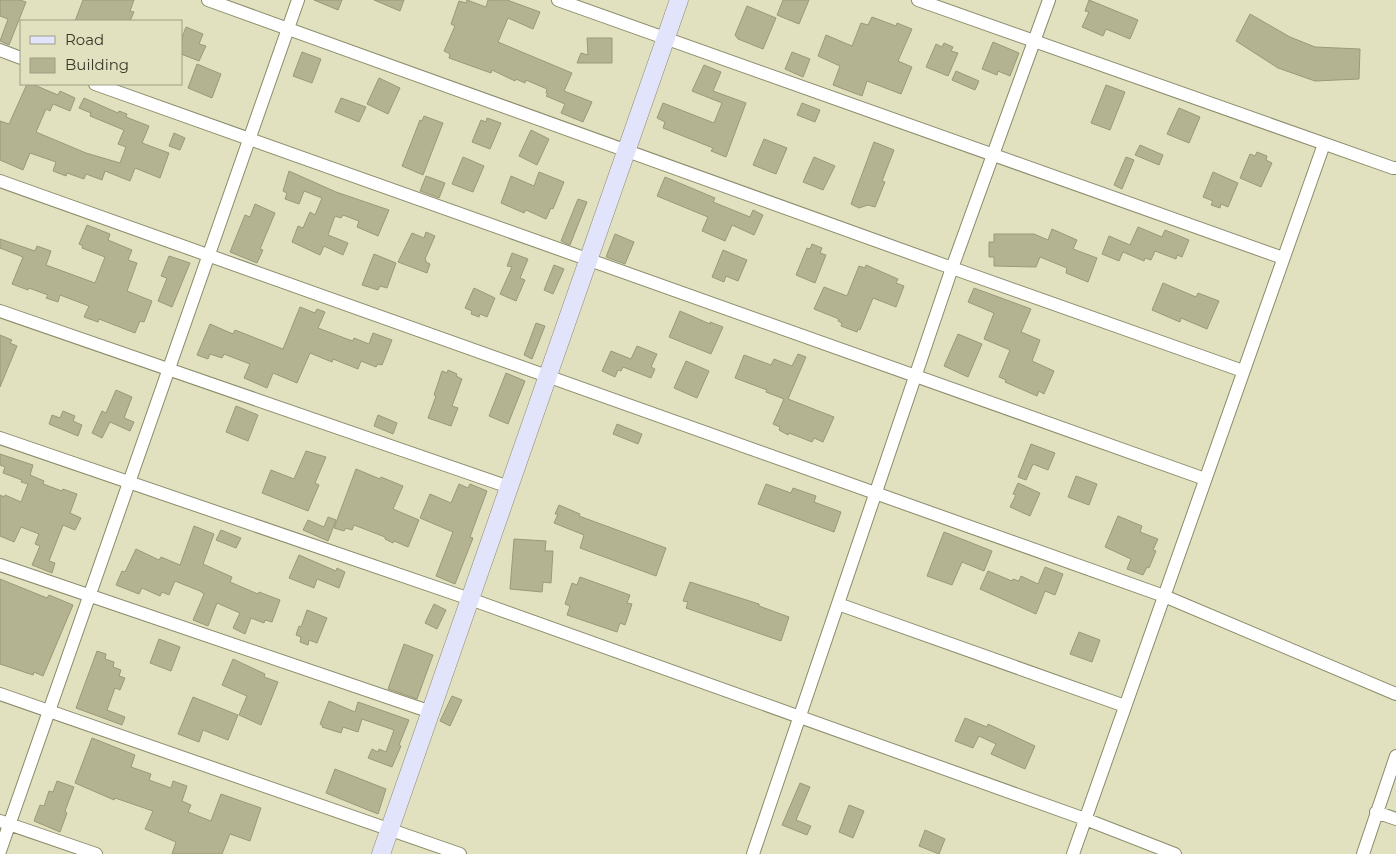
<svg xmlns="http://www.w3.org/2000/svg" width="1396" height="854" viewBox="0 0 1396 854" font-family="Montserrat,sans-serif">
<rect width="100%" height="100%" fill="#e1e1bf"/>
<path fill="#b3b291" stroke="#9a9979" d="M0,0H20L26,2L9,45L0,41L8,19L0,16Z
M83,0H134L130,11L134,12L130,21H75Z
M314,0H342L338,10Z
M374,0H404L400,11Z
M467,0L486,7L488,0H507L540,12L533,29L508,18L498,42L572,73L564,91L592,102L583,122L561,113L565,104L546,96L548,94L546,93L547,89L526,80L525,83L516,79L515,81L492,70L491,73L449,58L450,54L444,51L455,26L451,24L459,1L466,3Z
M783,0H809L799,24L777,15Z
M1089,0L1138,20L1130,39L1106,29L1103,36L1082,27L1089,12L1085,11Z
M747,6L776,18L763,49L738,39L735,35Z
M1250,14L1290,37L1315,47L1360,49L1359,79L1315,81L1278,68L1236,41Z
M872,17L896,26L897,23L912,29L898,61L912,67L901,94L867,81L862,96L833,85L840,66L818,56L826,35L852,46L861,23L868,25Z
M186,27L203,34L199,44L206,46L199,61L181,54V40Z
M587,38H612V63H577L581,53L588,55Z
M993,42L1019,53L1010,76L998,71L997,75L982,69Z
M944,43L953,47L951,51L958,53L948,76L926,67L936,44L942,47Z
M302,52L321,59L312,83L293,76Z
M792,52L810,59L803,77L785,69Z
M197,64L221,74L212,98L188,88Z
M704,65L721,72L713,91L746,103L726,157L711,151L713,148L663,128L665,122L657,118L663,103L714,123L722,103L692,91Z
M956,71L979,81L975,90L952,80Z
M379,78L400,88L388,114L367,104Z
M27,84H32L58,95L60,91L75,98L70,111L53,104L50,111L46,109L36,132L86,153L120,163L126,147L118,144L124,130L90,116L91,113L79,108L84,98L118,113L119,111L127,114L126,117L149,126L142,143L169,153L160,178L135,168L130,181L105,171L102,180L86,174L84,179L67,173L66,176L53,171L56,162L30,153L23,170L0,160V121L9,124Z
M1106,85L1125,92L1110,130L1091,123Z
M341,98L366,107L359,122L335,112Z
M802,103L820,110L815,122L797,115Z
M1179,108L1200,117L1189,143L1167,134Z
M424,116L443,123L423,175L402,166L420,120L422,121Z
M487,118L501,123L490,149L472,142L481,120L486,122Z
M531,130L549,139L537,165L519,156Z
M174,133L185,138L180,150L169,146Z
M764,139L787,148L776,174L753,165Z
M874,142L894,150L882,181L885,182L875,207L868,205L859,208L851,204Z
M1140,145L1163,155L1159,165L1135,155Z
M1257,152L1267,156L1266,160L1272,163L1261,187L1240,178L1250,154L1255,156Z
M463,157L484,166L473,192L452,184Z
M814,157L835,166L823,190L803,182Z
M1126,157L1134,160L1122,189L1114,185Z
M289,171L336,192L389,210L378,236L357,227L359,221L343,215L341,218L335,216L328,235L348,243L343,255L324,246L320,255L292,242L298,226L303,228L310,212L315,215L322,198L304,191L299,204L285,199L287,193L283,191Z
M539,172L564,182L553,209L551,208L546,219L526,210L524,213L501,203L511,176L534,186Z
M1213,172L1238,183L1228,207L1221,204L1220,208L1211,205L1213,201L1203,197Z
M426,176L445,183L439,198L420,191Z
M665,177L715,198L713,202L750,217L753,210L763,215L754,235L732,225L725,241L702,231L708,217L657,196Z
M578,199L587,202L570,245L561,241Z
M255,204L275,213L260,249L263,250L257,263L230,252L245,215L250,217Z
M87,225L110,234L108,240L132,250L128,260L137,263L127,291L152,301L144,322L140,321L135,333L99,319L98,322L84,317L89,306L60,295L58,302L46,298L48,295L29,288L28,290L12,284L23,257L0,248V239L35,251L37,246L51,251L46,265L95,283L105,257L82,248L83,246L79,244Z
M1138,227L1162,237L1165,230L1189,240L1182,257L1177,255L1176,259L1155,251L1151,260L1145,258L1144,261L1123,252L1119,261L1102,254L1109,236L1130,245Z
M1052,229L1077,240L1073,249L1097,258L1088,282L1066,273L1067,268L1040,257L1036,267L994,266V257H989V242H994V234H1034L1048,240Z
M426,232L435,236L425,259L426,260V262L430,264L427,273L398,262L412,233L424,238Z
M615,234L634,242L625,264L606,257Z
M812,244L822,248L820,253L826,255L815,283L796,275L807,248L810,249Z
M723,250L747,260L738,281L726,276L724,282L712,277Z
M512,253L528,259L520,278L525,280L516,301L500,294L512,267L507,266Z
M374,254L396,263L387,288L380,286L378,290L362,285Z
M169,256L190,263L172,307L158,301L167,278L161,276Z
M554,265L564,269L553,294L544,290Z
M866,265L898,279L896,283L904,286L896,307L873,298L860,330L858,329L857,332L841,326L842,323L838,321L839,319L814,309L824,287L847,296L859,266L865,268Z
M1163,283L1196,297L1198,293L1219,301L1207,329L1181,318L1180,322L1152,310Z
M474,288L495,298L487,317L480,314L479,317L471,314L472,311L465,308Z
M974,288L1031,309L1021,332L1040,340L1032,361L1054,371L1044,394L1039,391L1037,396L1005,382L1006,380L999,377L1010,350L984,339L994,313L968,302Z
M300,307L315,313L317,309L325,312L318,328L347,339L353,341L354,338L369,344L373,333L392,340L382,365L378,364L376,367L361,361L358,369L333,359L332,362L310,353L297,383L273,373L267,388L244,378L250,364L224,354L222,358L210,354L208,359L197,355L210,324L233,334L235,330L283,349Z
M680,311L710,324V322L723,327L711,354L669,337Z
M536,323L545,326L532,359L524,355Z
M958,334L982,344L968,377L944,366Z
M0,335L12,340L10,343L17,346L0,387Z
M637,346L657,354L651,367L655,369L651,378L623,367L621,371L618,370L615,377L602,371L611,351L631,359Z
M798,354L806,357L788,399L834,417L823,442L814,438L812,442L789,433L788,435L779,430L780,427L773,424L784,399L766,392L767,390L735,378L744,355L771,365L774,359L792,366Z
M686,361L709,371L697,398L674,388Z
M448,370L457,374L456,376L462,379L452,406L458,408L451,426L428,418L436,396L434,395L442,371L447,373Z
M506,373L525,381L508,424L489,416Z
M116,390L132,397L124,418L134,422L130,431L110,422L102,438L92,433L102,411L106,413Z
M236,406L258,415L248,441L226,432Z
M63,411L75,416L73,421L82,425L78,436L49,424L52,415L60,418Z
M378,415L397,423L393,434L374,426Z
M617,424L642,434L638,444L613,434Z
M1031,444L1055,453L1048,470L1033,464L1026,480L1018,477Z
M306,451L326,457L315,483L319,485L308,511L262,493L271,470L294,479Z
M0,454L33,465L30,475L44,481L43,484L62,491L63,489L77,494L70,513L81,518L75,530L63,525L49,561L55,563L52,573L32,565L40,546L35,544L39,534L21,527L14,542L0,536V495L4,497L5,495L21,502L28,484L21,482L22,480L3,473L5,467L0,465Z
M356,469L380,479L381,477L403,486L393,509L419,520L408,547L394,541L393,543L385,539V537L354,525L352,530L346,528L344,531L334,528Z
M1076,476L1097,484L1089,505L1068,497Z
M1018,483L1040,493L1030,516L1010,507L1016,495L1013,494Z
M459,484L468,488L470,484L487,491L470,537L473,538L455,584L436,576L453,532L420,518L430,494L451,503Z
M766,484L791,493L793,488L816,496L814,502L841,512L834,532L758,504Z
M559,505L580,514L579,516L666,548L656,576L580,548L584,535L554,523L558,514H555Z
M1118,516L1142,526L1140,532L1158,539L1153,550L1156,551L1149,568L1147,567L1143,575L1127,569L1131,559L1105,547Z
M328,517L336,520L328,541L303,530L308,520L324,527Z
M194,526L214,534L203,564L232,577L230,582L258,594L259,592L280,600L272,622L265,620L264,623L251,618L245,634L233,628L240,613L217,603L208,626L193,620L204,594L200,591L175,581L169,595L162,592L160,596L142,588L139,594L116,585L122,571L125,572L136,549L159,560L161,557L180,565Z
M221,530L241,538L236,548L216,540Z
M944,532L992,551L984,571L962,562L952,585L927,576Z
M514,539L546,541L545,551H553L551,583L543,582L542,592L510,589Z
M299,555L336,571L337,568L345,572L339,588L317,579L314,588L289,578Z
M1045,567L1063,574L1055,595L1045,591L1036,614L980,589L988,571L1012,581L1013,579L1019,581L1021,576L1038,584Z
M580,577L630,595L627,603L632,604L625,625L620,623L617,632L567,615L570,606L565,604L572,583L577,585Z
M0,579L47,598L49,595L73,605L43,676L34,672L33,675L0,664Z
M690,582L759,604V606L789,617L781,641L686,608L688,602L683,601Z
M434,604L446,610L437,629L425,623Z
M307,610L327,618L317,643L309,640L308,645L300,642L301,637L296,635L299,626L301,627Z
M1079,632L1100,640L1092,662L1070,654Z
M159,639L180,647L171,671L150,663Z
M404,644L433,655L417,699L388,689Z
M97,651L106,654L105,659L114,662L113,667L121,670L119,676L125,678L120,690L115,688L107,710L125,717L122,725L76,708Z
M233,659L265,674L264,677L278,682L261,725L239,715L247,696L222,685Z
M452,696L462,700L450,726L440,721Z
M193,697L238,715L228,740L203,730L199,742L178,734Z
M329,701L355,712L358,702L409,720L399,745L401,746L392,767L368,758L372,749L378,752L379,749L386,752L394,730L362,719L358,732L343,727L341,733L322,727L323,726L320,724Z
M965,718L987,727L988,724L1035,746L1025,769L991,754L996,744L979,736L973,748L955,741Z
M92,738L135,755L131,767L151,774L149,780L171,788L173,781L187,786L182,801L191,805L188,812L211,821L221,794L261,808L250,841L230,834L222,854H172L176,842L145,829L153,811L115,798L114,800L75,783Z
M335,769L386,789L378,814L326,793Z
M57,781L74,787L65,811L67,813L60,832L34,821L40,805L44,806L49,791L53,792Z
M800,783L810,787L796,820L811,826L807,835L782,825Z
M849,805L864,811L853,838L839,832Z
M925,830L945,839L939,854L919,846Z"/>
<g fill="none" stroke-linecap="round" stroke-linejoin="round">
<defs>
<path id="minor" d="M208,0L952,268L1243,371
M558,0L1283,258
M918,0L1393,168H1396
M0,50L21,58
M95,84L1205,479
M0,181L1164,596L1396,694
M0,311L509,487
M0,438L470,599L1085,819L1175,854
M0,565L431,712
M838,604L1125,706
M0,694L460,854
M1376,812L1396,819
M0,821L96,854
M0,851L298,0
M753,854L952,268L1049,0
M1073,854L1324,144
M1363,854L1396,756"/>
<path id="secondary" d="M381,854L679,0"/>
</defs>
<use href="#minor" stroke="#8b8b6b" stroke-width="14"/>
<use href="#secondary" stroke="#8b8b6b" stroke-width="19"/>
<use href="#minor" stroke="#fff" stroke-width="12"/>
<use href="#secondary" stroke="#e2e4fc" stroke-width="18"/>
</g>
<rect x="20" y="20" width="162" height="65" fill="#e1e1bf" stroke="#9e9e84"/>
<rect x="30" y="36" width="25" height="8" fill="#e2e4fc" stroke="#9e9e84"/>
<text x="65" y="45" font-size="15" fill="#39392b">Road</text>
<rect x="30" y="58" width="25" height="15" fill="#b3b291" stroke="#9e9e84"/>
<text x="65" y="70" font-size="15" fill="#39392b">Building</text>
</svg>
